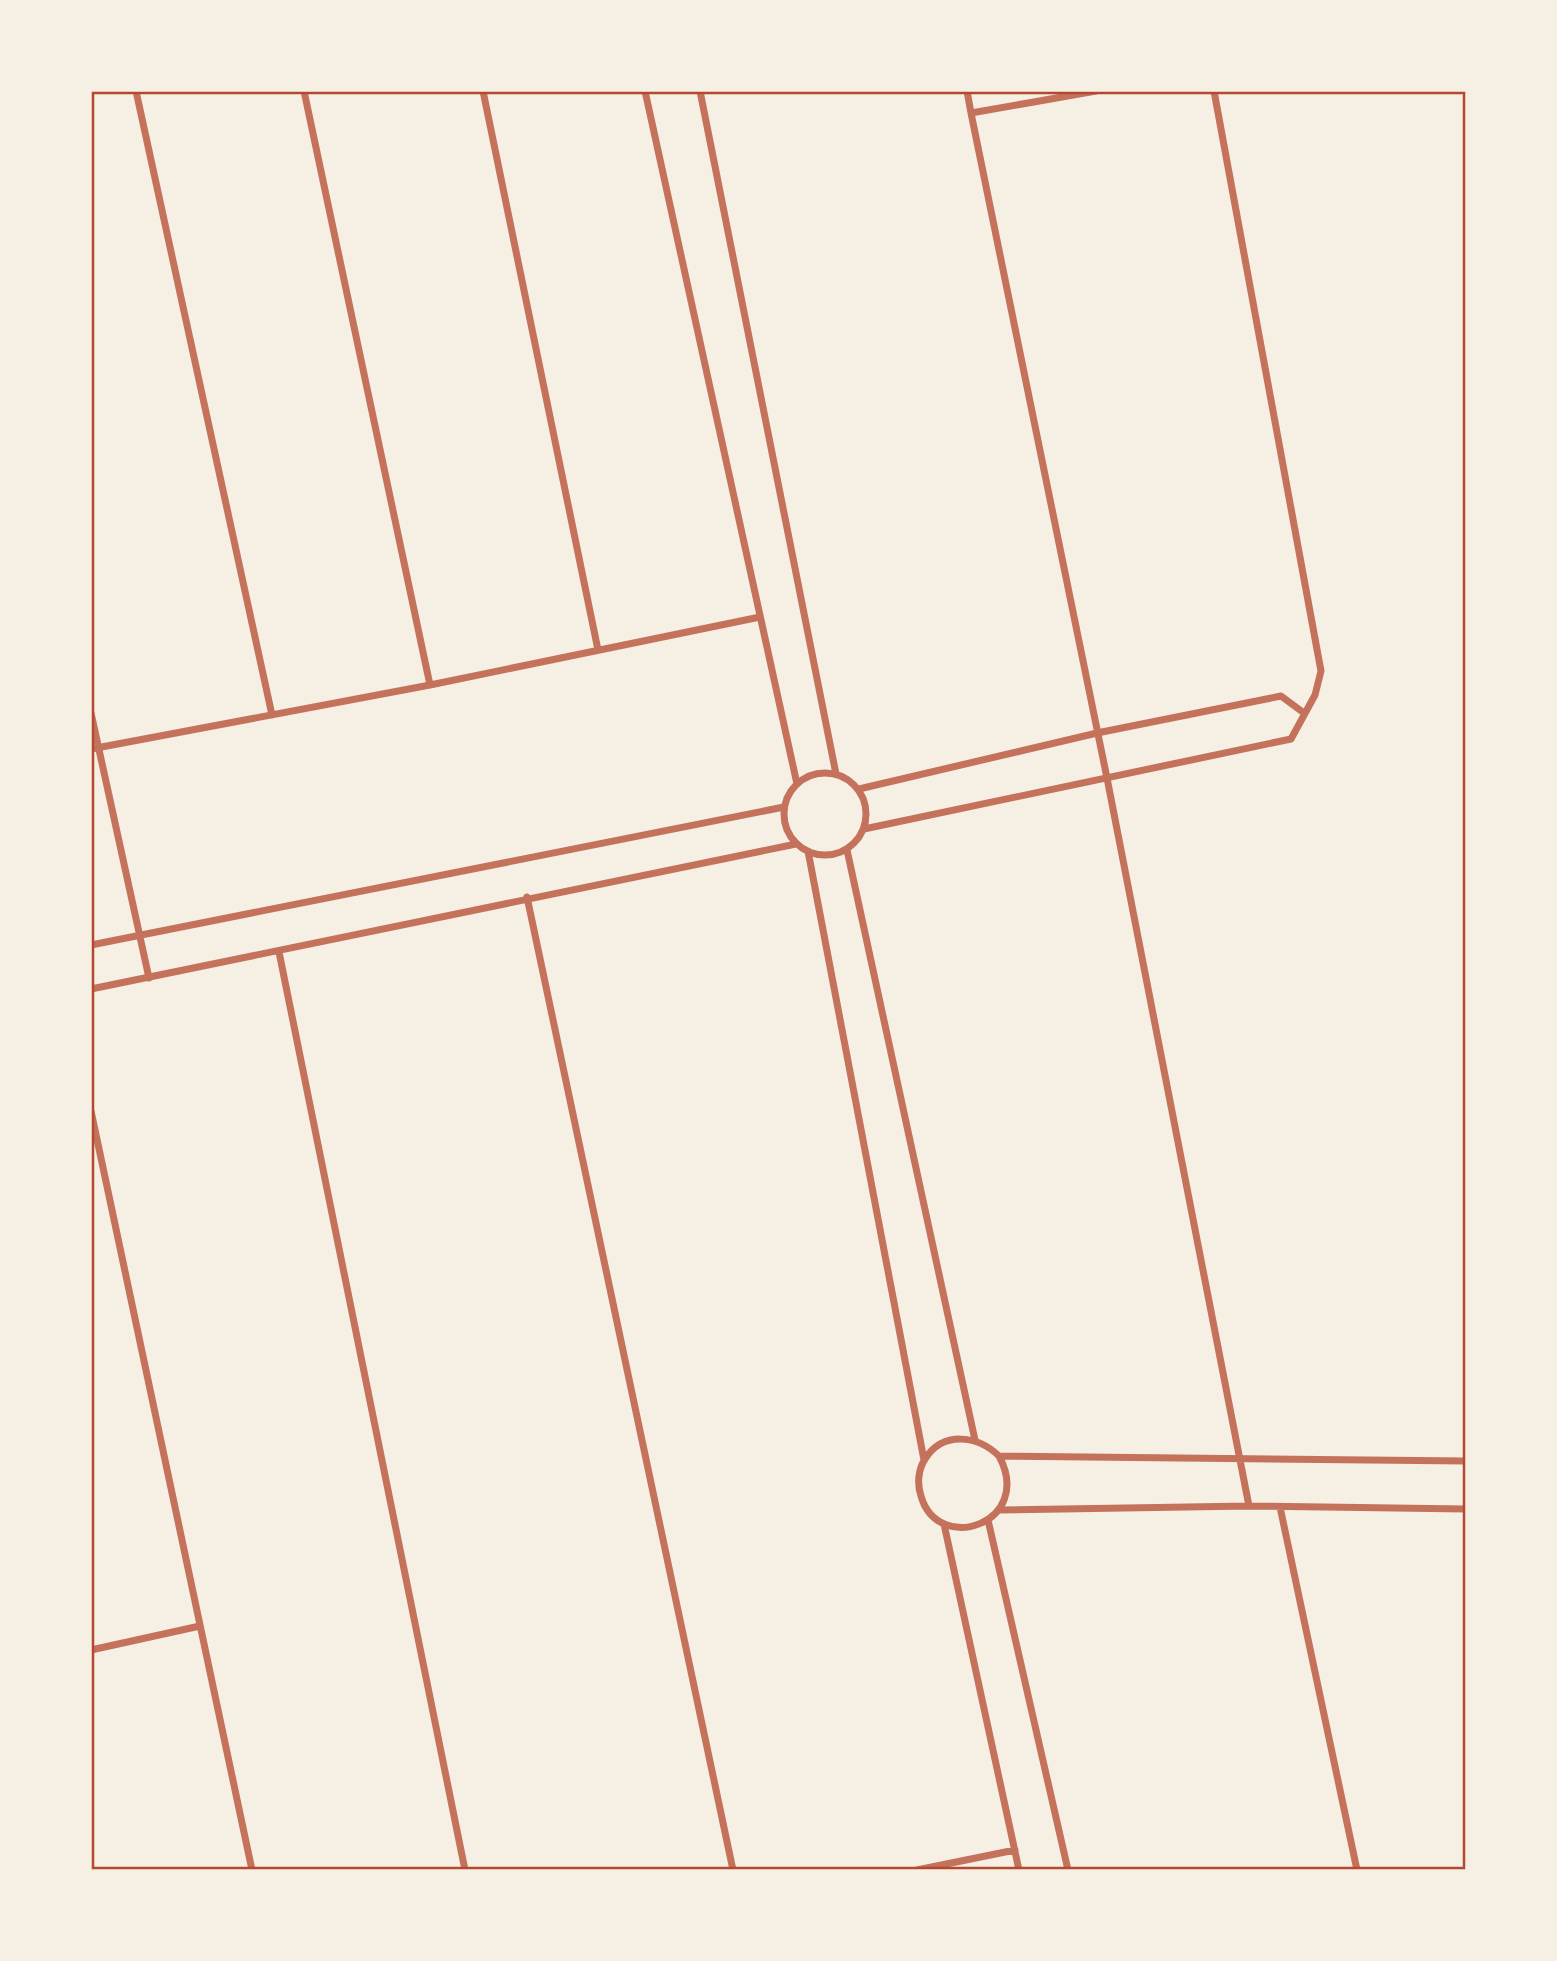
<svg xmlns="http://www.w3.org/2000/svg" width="1557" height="1961" viewBox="0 0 1557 1961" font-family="'Space Grotesk',sans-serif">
<rect width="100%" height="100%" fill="#f6efe4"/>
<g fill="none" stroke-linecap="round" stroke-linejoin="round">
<path stroke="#c5725c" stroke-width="7" d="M136,91L272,715
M304,91L430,685
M483,91L598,650
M645,91L797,784
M700,91L836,774
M967,91L971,113L1096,91
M971,113L1107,778L1249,1506
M91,713L149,978
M91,749L430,685L760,617
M784 814a41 41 0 1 1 82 0a41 41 0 1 1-82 0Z
M859,789L1097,733L1281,696L1304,713
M864,829L1291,739L1315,695L1321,671L1214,91
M847,850L975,1440
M808,851L924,1460
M527,897L733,1870
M91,945L784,807
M279,952L465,1870
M91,989L796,844
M91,1111L252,1870
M999,1456C1035,1523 938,1556 921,1496C917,1484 918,1470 925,1459C943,1431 977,1435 999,1456L1466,1461
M1280,1507L1357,1870
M999,1510L1249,1506L1466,1509
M988,1520L1068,1870
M944,1524L1019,1870
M91,1650L200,1626
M917,1870L1015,1850"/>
</g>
<rect width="1557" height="1961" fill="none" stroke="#f6efe4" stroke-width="186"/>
<rect x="93" y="93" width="1371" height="1775" fill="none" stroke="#b5482f" stroke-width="2.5"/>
</svg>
